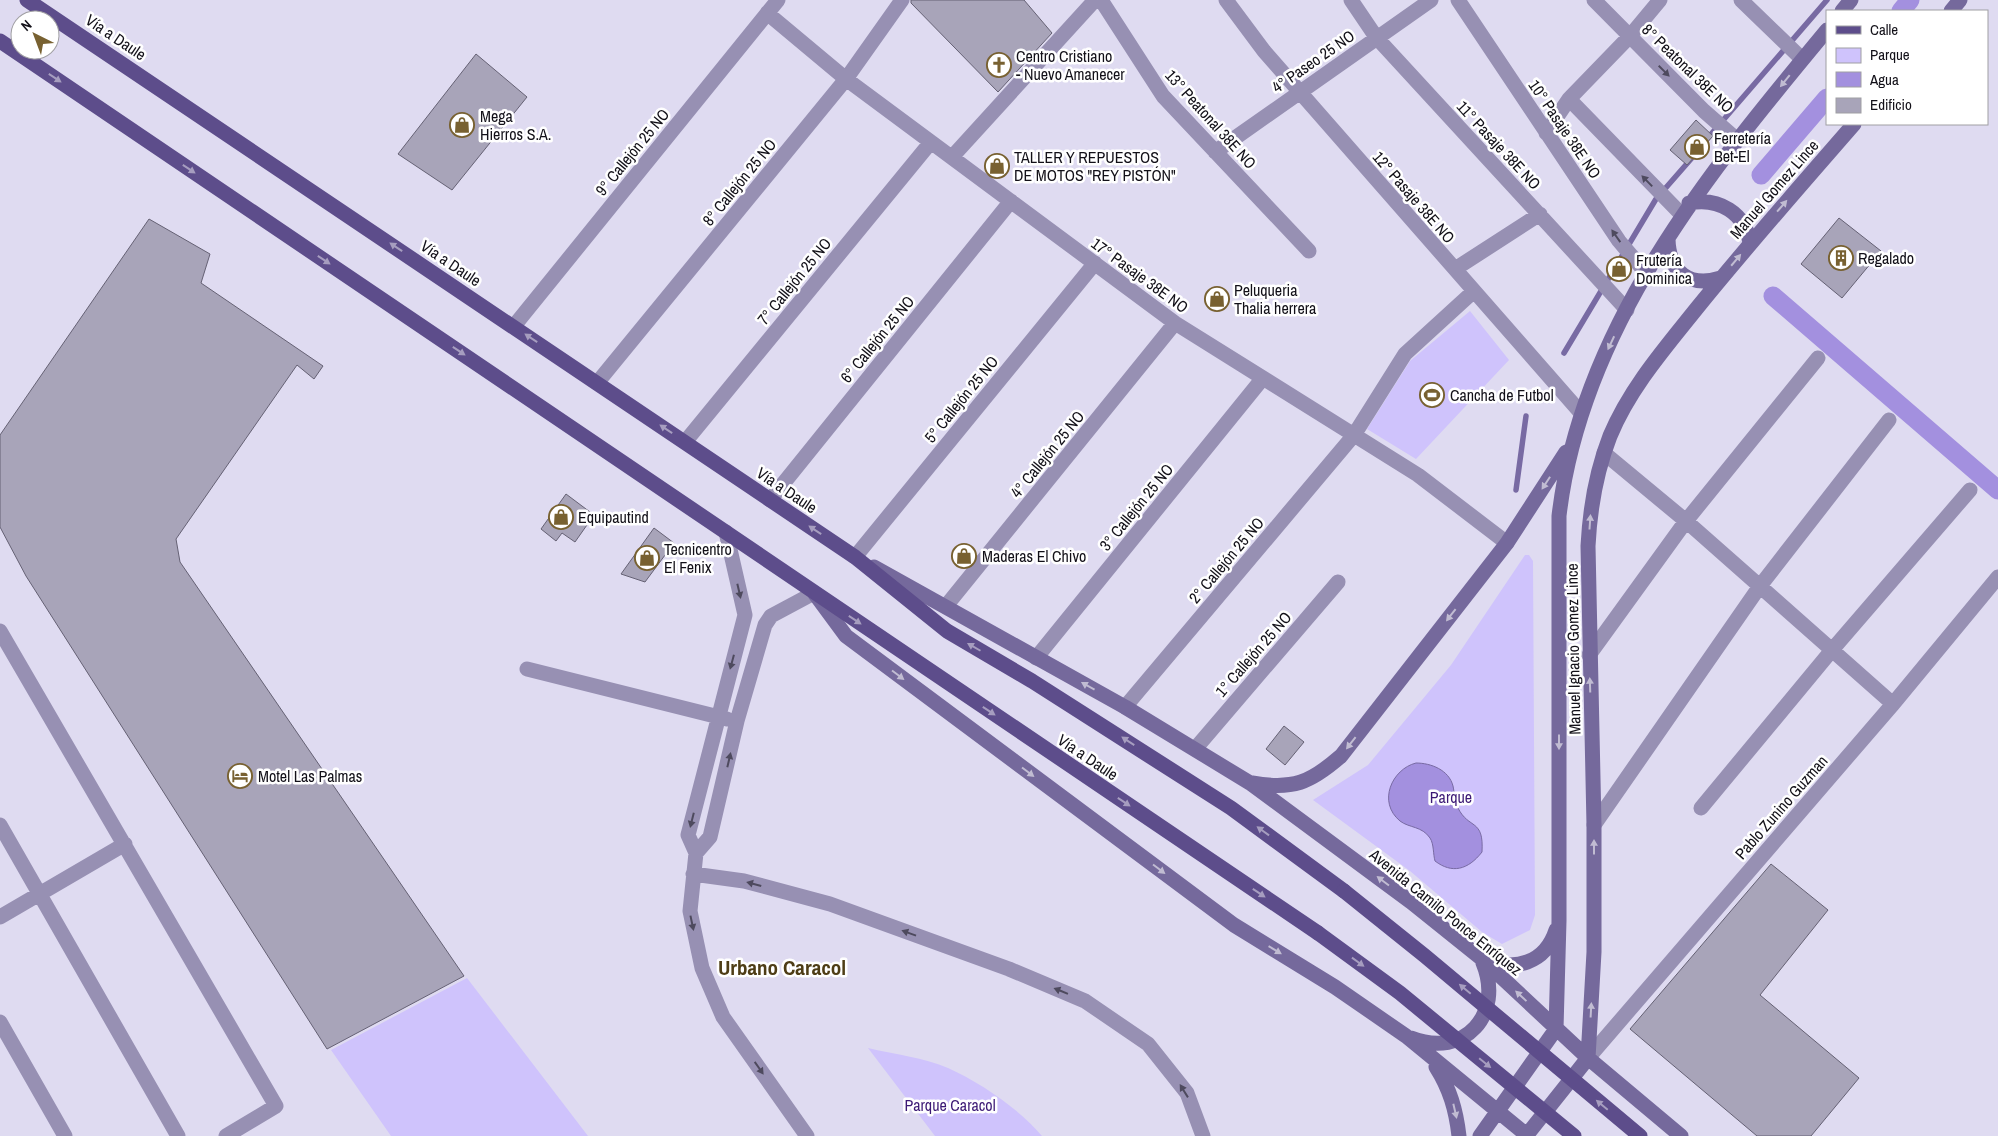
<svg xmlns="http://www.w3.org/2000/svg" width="1998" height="1136" viewBox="0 0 1998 1136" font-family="'Archivo Narrow',sans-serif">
<rect width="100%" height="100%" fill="#dfdbf1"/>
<path fill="#cfc3fc" d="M1470,311L1509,360L1416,459L1367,429L1410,361Z
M1525,555H1529L1533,561L1535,915L1530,930L1502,944L1482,932L1410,871L1313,800L1368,765L1451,665Z
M467,978L588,1136H391L331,1050Z
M868,1048C893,1054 925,1058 948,1068C981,1083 1018,1108 1042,1136H935Z"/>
<path fill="#a390df" stroke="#786aa3" d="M1416,763C1431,763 1449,770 1453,786C1455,794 1453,800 1458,808C1469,830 1484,818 1482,852C1468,870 1452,874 1435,861C1433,854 1434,844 1430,838C1422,826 1409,828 1400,821C1377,802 1392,769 1416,763Z"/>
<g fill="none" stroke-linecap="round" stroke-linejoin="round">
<path stroke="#786aa3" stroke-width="5.5" d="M1706,140L1827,0
M1564,353L1656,199L1691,159
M1516,490L1526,416"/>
<path stroke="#a390df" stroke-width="19" d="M1901,11L1910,0
M1761,175L1827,98
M1773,296L1998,490"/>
</g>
<path fill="#a8a4b9" stroke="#656174" d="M911,0H1024L1052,33L998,92L911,3Z
M476,54L527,97L452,190L398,154Z
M1696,120L1713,136L1687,165L1670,150Z
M1839,218L1881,251L1842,298L1801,264Z
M149,219L210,254L201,283L323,366L314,379L297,365L176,539L180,562L464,976L327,1049L26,576L0,527V435Z
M566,494L594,515L575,542L562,533L556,541L541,529Z
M654,528L674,543L645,582L621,574Z
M1284,726L1304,742L1285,765L1266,749Z
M1771,864L1828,910L1760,995L1859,1078L1811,1136H1757L1630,1029Z"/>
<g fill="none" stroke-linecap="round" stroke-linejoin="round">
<path stroke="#9790b3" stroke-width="15" d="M1101,0L1163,96L1309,251
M1226,0L1264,51L1581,413
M1351,0L1376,37L1627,310
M1458,0L1619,241L1647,274
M1594,0L1704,111L1736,139
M1741,0L1802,59
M767,13L846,79L1175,323L1418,475L1507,543
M1569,99L1682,215
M1546,133L1569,99L1630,36L1660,0
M1215,152L1431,0
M952,157L1095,0
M1455,269L1540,214
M514,326L778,0
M597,383L846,79L902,0
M685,442L931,142
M1604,453L1686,521L1893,704
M770,500L1011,201
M726,532L745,615L688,835L696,853L690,911L702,968L723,1017L807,1136
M855,557L1095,263
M946,606L1175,323
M0,631L276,1106L226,1136
M1589,655L1686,521L1818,358
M1036,658L1263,378
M527,669L727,719
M1125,707L1354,435L1405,354L1474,291
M1195,749L1338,582
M1701,808L1832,650L1970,490
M0,825L178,1136
M1594,825L1760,586L1889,420
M696,853L710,837L737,721L765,625L771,616L814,593
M693,874L744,881L830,904L1009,969L1085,1001L1148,1044L1187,1093L1203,1136
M0,917L125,844
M0,1022L65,1136
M1588,1058L1893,704L1998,577"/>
<path stroke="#75699c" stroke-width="15" d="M1842,11L1851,0
M1951,11L1960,0
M1689,203C1719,197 1745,213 1750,243
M1668,239C1669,272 1689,288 1721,278
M874,567L1125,707L1250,783L1411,902L1482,959L1588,1058L1681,1136
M815,594L846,636L1234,925L1335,987L1406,1036L1528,1136
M1252,783C1293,790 1310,783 1341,756L1507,543L1566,452
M1484,960C1515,971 1545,964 1556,930
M1556,1029L1559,921V516C1581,327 1709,172 1827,30
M1411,1038C1465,1059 1504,1014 1483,963
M1588,1058L1594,952V825L1588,546C1590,507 1596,472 1610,436C1630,388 1665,348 1697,308C1748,245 1801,185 1854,124
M1436,1067C1450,1089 1456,1110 1459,1136
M1480,1136L1556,1029
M1526,1136L1588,1058"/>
<path stroke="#5d4d8b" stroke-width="15" d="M27,0L855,557L947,631L1032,681L1231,808L1344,891
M0,41L1318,933"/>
<path stroke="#5d4d8b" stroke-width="15" d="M1344,891L1425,956L1640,1136
M1318,933L1400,993L1574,1136"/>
</g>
<defs><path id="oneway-solid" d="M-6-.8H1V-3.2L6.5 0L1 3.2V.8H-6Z" transform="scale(1.25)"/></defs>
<g fill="#4e4a5e">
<use href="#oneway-solid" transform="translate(1664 71) rotate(45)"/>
<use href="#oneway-solid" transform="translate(1647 181) rotate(-134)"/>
<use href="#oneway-solid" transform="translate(1616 236) rotate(-125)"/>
<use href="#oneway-solid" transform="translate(739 591) rotate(77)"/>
<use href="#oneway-solid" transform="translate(732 662) rotate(105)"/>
<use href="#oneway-solid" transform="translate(729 760) rotate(-77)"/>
<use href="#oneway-solid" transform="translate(692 820) rotate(104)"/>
<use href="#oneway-solid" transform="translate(754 884) rotate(-165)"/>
<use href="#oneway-solid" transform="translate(692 923) rotate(78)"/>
<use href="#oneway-solid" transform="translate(909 933) rotate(-160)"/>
<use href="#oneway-solid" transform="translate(1061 991) rotate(-158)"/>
<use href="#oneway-solid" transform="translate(759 1068) rotate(55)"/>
<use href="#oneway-solid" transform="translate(1184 1091) rotate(-122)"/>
</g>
<g fill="#a69dbf">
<use href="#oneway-solid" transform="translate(55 78) rotate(34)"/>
<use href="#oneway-solid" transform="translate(189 169) rotate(34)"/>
<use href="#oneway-solid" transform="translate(396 247) rotate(-146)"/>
<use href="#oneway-solid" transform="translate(324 260) rotate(34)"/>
<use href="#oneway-solid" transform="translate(531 338) rotate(-146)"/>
<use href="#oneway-solid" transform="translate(459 351) rotate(34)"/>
<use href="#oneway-solid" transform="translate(666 429) rotate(-146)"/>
<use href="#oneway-solid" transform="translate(815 530) rotate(-146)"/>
<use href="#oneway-solid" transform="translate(855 620) rotate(34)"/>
<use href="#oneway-solid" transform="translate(974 647) rotate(-150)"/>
<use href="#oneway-solid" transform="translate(989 711) rotate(34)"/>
<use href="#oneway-solid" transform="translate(1128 741) rotate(-147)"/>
<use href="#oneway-solid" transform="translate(1124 802) rotate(34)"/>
<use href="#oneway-solid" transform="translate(1263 831) rotate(-144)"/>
<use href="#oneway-solid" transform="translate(1259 893) rotate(34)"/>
<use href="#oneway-solid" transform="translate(1358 962) rotate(36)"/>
<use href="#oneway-solid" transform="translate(1465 989) rotate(-140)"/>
<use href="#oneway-solid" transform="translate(1485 1063) rotate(39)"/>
<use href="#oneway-solid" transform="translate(1602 1105) rotate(-140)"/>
</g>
<g fill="#c1bcd2">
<use href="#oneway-solid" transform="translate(1785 81) rotate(129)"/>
<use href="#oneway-solid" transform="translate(1782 206) rotate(-49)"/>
<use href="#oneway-solid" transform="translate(1736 260) rotate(-50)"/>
<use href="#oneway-solid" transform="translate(1611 343) rotate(115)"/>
<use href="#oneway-solid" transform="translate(1546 483) rotate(123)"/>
<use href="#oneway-solid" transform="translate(1590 522) rotate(-86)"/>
<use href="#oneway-solid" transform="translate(1451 615) rotate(128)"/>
<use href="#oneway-solid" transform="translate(898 675) rotate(37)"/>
<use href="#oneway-solid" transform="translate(1590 685) rotate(-92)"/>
<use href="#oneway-solid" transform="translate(1088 686) rotate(-151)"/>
<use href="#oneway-solid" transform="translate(1559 742) rotate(90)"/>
<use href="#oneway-solid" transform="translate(1351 743) rotate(128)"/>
<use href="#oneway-solid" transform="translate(1028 772) rotate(37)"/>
<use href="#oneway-solid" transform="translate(1594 847) rotate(-90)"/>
<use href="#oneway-solid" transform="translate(1159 869) rotate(37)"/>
<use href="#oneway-solid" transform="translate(1383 881) rotate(-143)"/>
<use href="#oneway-solid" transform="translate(1275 950) rotate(31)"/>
<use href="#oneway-solid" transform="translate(1521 996) rotate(-137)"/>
<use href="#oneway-solid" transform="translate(1591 1010) rotate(-87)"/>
<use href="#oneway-solid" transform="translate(1455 1111) rotate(77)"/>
</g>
<defs>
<symbol id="church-ring" viewBox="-11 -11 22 22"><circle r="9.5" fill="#fff" stroke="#786131" stroke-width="1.5"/><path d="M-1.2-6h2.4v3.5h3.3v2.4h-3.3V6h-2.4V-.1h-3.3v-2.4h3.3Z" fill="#786131"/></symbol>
<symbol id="shop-ring" viewBox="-11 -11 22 22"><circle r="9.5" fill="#fff" stroke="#786131" stroke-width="1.5"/><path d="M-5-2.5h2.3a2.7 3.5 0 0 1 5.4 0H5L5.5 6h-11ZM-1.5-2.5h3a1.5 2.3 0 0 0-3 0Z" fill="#786131"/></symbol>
<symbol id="building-ring" viewBox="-11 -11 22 22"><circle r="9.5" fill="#fff" stroke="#786131" stroke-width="1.5"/><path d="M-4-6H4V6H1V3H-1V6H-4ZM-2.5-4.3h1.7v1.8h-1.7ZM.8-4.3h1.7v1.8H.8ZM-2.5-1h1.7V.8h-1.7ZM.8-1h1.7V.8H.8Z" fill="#786131"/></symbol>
<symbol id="stadium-ring" viewBox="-11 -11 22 22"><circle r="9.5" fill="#fff" stroke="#786131" stroke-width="1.5"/><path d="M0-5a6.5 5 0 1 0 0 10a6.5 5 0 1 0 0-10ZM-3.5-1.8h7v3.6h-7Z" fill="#786131"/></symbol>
<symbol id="hotel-ring" viewBox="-11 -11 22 22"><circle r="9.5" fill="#fff" stroke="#786131" stroke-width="1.5"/><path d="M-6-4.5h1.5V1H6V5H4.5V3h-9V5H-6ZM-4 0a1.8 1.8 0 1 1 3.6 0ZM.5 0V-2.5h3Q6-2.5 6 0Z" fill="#786131"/></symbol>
</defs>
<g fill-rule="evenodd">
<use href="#church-ring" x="985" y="51" width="28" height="28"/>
<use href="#shop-ring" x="448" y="111" width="28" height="28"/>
<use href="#shop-ring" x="1683" y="133" width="28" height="28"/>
<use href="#shop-ring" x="983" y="152" width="28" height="28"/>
<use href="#building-ring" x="1827" y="244" width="28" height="28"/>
<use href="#shop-ring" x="1605" y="255" width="28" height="28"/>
<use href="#shop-ring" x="1203" y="285" width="28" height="28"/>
<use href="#stadium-ring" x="1418" y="381" width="28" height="28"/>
<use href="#shop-ring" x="547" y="503" width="28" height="28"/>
<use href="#shop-ring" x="950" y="542" width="28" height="28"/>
<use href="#shop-ring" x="633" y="544" width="28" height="28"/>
<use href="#hotel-ring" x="226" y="762" width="28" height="28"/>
</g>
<g text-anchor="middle" stroke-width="5" stroke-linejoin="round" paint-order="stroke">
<g font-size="16" fill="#121018" stroke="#fff">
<text transform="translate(116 37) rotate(34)" y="6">Vía a Daule</text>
<text transform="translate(1313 61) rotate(-35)" y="6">4° Paseo 25 NO</text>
<text transform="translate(1688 68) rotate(44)" y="6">8° Peatonal 38E NO</text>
<text transform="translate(1211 119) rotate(48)" y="6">13° Peatonal 38E NO</text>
<text transform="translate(1565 129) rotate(56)" y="6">10° Pasaje 38E NO</text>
<text transform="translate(1499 145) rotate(47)" y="6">11° Pasaje 38E NO</text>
<text transform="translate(632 152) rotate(-51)" y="6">9° Callejón 25 NO</text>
<text transform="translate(739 182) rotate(-51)" y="6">8° Callejón 25 NO</text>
<text transform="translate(1774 189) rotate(-49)" y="6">Manuel Gomez Lince</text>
<text transform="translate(1414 197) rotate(49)" y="6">12° Pasaje 38E NO</text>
<text transform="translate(451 263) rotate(34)" y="6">Vía a Daule</text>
<text transform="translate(1140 275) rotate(36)" y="6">17° Pasaje 38E NO</text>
<text transform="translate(794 281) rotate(-51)" y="6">7° Callejón 25 NO</text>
<text transform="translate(877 339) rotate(-51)" y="6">6° Callejón 25 NO</text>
<text transform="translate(961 399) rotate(-51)" y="6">5° Callejón 25 NO</text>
<text transform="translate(1047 454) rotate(-51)" y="6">4° Callejón 25 NO</text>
<text transform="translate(787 490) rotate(34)" y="6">Vía a Daule</text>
<text transform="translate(1136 507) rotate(-51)" y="6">3° Callejón 25 NO</text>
<text transform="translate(1226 560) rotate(-50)" y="6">2° Callejón 25 NO</text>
<text transform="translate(1573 649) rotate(-91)" y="6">Manuel Ignacio Gomez Lince</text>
<text transform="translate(1253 654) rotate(-49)" y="6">1° Callejón 25 NO</text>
<text transform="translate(1088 757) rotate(34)" y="6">Vía a Daule</text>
<text transform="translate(1781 807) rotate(-49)" y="6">Pablo Zunino Guzman</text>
<text transform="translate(1446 912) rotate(39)" y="6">Avenida Camilo Ponce Enríquez</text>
</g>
<g font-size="16" fill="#121018" stroke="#fff" text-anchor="start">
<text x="1016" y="62">Centro Cristiano<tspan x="1016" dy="18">- Nuevo Amanecer</tspan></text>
<text x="480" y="122">Mega<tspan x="480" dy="18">Hierros S.A.</tspan></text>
<text x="1714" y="144">Ferretería<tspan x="1714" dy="18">Bet-El</tspan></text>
<text x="1014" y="163">TALLER Y REPUESTOS<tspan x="1014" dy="18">DE MOTOS "REY PISTÓN"</tspan></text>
<text x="1858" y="264">Regalado</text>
<text x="1636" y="266">Frutería<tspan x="1636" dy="18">Dominica</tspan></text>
<text x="1234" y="296">Peluqueria<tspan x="1234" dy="18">Thalia herrera</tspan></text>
<text x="1450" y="401">Cancha de Futbol</text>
<text x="578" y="523">Equipautind</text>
<text x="664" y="555">Tecnicentro<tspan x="664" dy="18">El Fenix</tspan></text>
<text x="982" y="562">Maderas El Chivo</text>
<text x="258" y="782">Motel Las Palmas</text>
</g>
<g font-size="16" fill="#3c1975" stroke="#fff">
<text x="1451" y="803">Parque</text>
<text x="950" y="1111">Parque Caracol</text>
</g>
<g font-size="21" font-weight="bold" fill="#4e3d16" stroke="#fff">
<text x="782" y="975">Urbano Caracol</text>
</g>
</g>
<rect x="1826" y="10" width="162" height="115" fill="#ffffff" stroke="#a09fa3"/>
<rect x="1836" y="26" width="25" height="8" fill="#5d4d8b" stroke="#a09fa3"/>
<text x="1870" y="35" font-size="15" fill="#121018">Calle</text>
<rect x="1836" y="48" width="25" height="15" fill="#cfc3fc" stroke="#a09fa3"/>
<text x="1870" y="60" font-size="15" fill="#121018">Parque</text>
<rect x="1836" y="72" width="25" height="15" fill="#a390df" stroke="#a09fa3"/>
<text x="1870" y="85" font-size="15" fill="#121018">Agua</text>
<rect x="1836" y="98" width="25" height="15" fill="#a8a4b9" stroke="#a09fa3"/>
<text x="1870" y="110" font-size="15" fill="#121018">Edificio</text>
<g transform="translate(35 35) rotate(318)"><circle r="24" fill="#ffffff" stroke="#a09fa3"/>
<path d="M0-4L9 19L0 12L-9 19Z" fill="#786131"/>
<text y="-8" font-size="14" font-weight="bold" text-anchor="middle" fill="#121018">N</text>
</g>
</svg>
